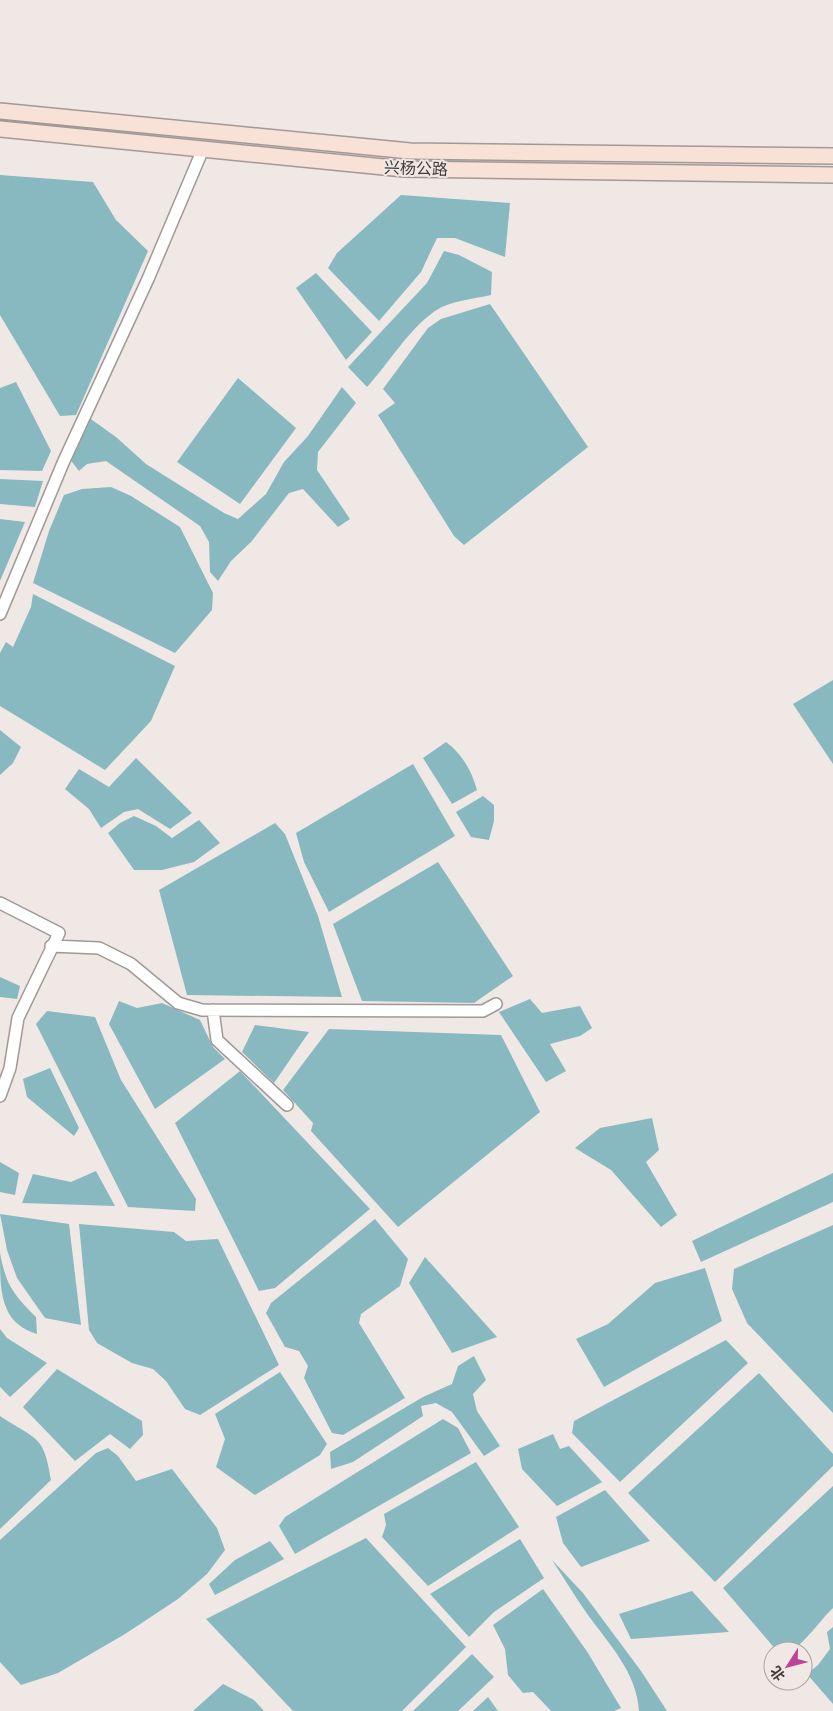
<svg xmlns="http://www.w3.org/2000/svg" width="833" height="1711" viewBox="0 0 833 1711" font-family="Inter,'Noto Sans SC',sans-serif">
<rect width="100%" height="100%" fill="#f0e8e5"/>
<path fill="#88b9c0" d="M0,175L93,182L116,220L148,251L76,415L60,416L0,315Z
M401,195L510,203L505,257L455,238H437L421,272L379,321L328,268L337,253Z
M444,251L459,255L492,272L491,295C473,299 450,301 435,311C408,330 389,363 367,387L348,367L427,283Z
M316,273L372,332L346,360L296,288Z
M490,304L588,447L464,545L454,536L378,415L395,403L383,389L428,328L441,319Z
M238,378L296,428L240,504L177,462Z
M16,382L51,451L42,471L0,470V388Z
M342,387L356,403L318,452L317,470L350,519L338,527L303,489L289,493L251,542L231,561L218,581L210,572L209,542L200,526L106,461L87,464L79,471L69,458L88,417L116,437L146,464L224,513L238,519L266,494L284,462L308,436Z
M0,479L43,481L35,507L0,504Z
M111,487L131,496L180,527L213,593L212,610L175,653L33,583L49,531L64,495L82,489Z
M0,519L25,522L0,581Z
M33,594L175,666L151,721L105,770L0,706V653L6,642L13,647L31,607Z
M833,680V764L793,704Z
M0,730L21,747L13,763L0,775Z
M446,742C463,755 471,770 477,790L452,804L423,758Z
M136,758L192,813L170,829L138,809L124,812L101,828L89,809L65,789L79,769L109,787Z
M413,764L455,836L329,912L304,862L296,833Z
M483,796L494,805V821L489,840L471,837L456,812Z
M134,816L156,826L172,838L199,820L220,843L194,862L162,870H134L108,833L120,823Z
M275,823L285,834L318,916L342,997L187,995L159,890Z
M438,862L513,976L474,1003L362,1001L333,924Z
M0,977L20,986L17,999L0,997Z
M530,999L542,1013L580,1006L592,1028L580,1036L550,1044L566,1071L546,1082L499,1012Z
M119,1001L137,1008L162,1003L200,1020L213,1047L225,1059L155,1109L109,1024Z
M47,1011L95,1017L121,1080L196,1199L195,1211L128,1207L36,1024Z
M255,1025L309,1032L274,1083L242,1052Z
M329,1029L501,1035L540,1112L398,1227L311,1131L313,1123L283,1090Z
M50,1068L79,1128L74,1136L27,1097L23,1079Z
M240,1071L370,1209L275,1288L259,1291L175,1123Z
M652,1118L659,1150L646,1162L677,1215L661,1227L611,1170L575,1148L600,1128Z
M0,1162L19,1173L15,1195L0,1192Z
M96,1171L115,1206L22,1203L33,1174L71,1182Z
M833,1173V1202L701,1262L692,1241Z
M0,1214L69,1224L81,1325L45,1318L17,1278L7,1250Z
M375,1219L408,1259L400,1286L361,1314L359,1323L405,1398L343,1435L332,1433L304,1378L308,1366L299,1351L285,1347L266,1313L271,1303Z
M79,1224L174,1232L186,1241L218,1239L279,1365L200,1415L185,1409L166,1381L153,1369L132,1363L97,1343L89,1330Z
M833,1225V1413L747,1323L732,1289L734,1269Z
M0,1253C6,1285 13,1294 36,1317L37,1334C0,1323 0,1291 0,1253Z
M425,1257L497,1337L452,1353L409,1283Z
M705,1268L722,1321L604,1387L576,1339L608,1324L655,1283Z
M0,1329L7,1338L47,1363L10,1397L0,1387Z
M726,1340L748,1363L620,1482L572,1433L574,1421Z
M474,1356L486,1380L473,1394L477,1411L500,1446L484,1456L452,1412L436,1403L421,1406L423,1416L353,1462L331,1469L330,1452L423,1397L452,1384L458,1366Z
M57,1369L142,1421L143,1435L130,1449L110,1434L75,1461L23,1407Z
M280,1372L327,1444L320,1455L255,1495L216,1467L225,1439L215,1414Z
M759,1373L833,1454V1466L715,1582L628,1493Z
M0,1416C36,1440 44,1434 51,1480L0,1529Z
M443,1419L458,1428L471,1453L295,1554L279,1526L285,1517Z
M553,1434L560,1449L569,1446L602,1482L557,1506L522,1469L518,1449Z
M108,1448L118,1456L136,1481L172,1469L217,1528L225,1550L207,1574L178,1599L125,1634L58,1673L21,1685L0,1662V1540L96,1453Z
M476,1462L519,1527L428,1586L382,1537L386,1525L384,1514Z
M833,1486V1608C821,1619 805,1643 792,1650C788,1652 781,1651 777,1651L723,1588Z
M605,1490L650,1541L581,1567L563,1543L556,1517Z
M366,1538L466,1647L402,1711H293L206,1619Z
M520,1539L544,1578L494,1612L469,1637L430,1594Z
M270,1541L284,1559L215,1595L209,1584L235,1560Z
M552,1560L583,1593L641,1671L667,1711H639C637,1673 609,1644 588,1615C575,1597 564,1578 552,1560Z
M543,1589L588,1653L621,1708L614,1711H551L533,1692L523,1693L508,1675L505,1649L493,1625Z
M692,1591L729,1632L631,1639L619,1614Z
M833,1627V1704L807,1674L818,1665L830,1649L827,1632Z
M472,1654L494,1677L458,1711H413Z
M223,1684L254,1700L264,1711H193Z
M488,1697L498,1711H473Z"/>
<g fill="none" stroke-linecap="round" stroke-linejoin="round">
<defs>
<path id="minor" d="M0,614L63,463L148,279L203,149
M0,903L59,933L18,1018L10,1068L0,1096
M51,946L99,948L131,964L178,1003L202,1010L483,1011L496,1004
M213,1010L217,1040L287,1105"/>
<path id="secondary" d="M0,111L410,151L833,156
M0,129L404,169L833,175"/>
</defs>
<use href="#minor" stroke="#a09996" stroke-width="14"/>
<use href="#secondary" stroke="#a09996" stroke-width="18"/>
<use href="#minor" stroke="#fff" stroke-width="11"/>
<use href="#secondary" stroke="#f8e2d7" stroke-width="15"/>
</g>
<g text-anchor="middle" stroke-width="4" stroke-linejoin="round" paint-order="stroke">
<g font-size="16" fill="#3e3b3a" stroke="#f0e8e5">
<text transform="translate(416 168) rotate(2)" y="6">兴杨公路</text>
</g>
</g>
<g transform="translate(788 1666) rotate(234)"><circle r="24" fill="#f0e8e5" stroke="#a9a3a1"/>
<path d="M0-4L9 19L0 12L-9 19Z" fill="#bc4396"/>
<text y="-8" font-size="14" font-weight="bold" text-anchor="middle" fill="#3e3b3a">北</text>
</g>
</svg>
